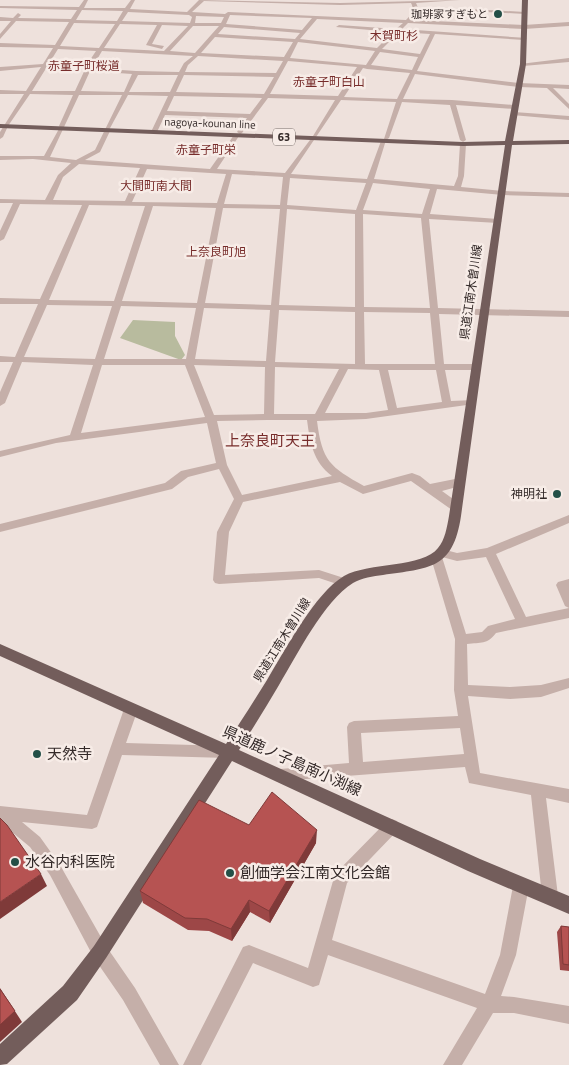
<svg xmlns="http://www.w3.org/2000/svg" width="569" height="1065" viewBox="0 0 569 1065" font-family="'Titillium Web','Noto Sans JP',sans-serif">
<rect width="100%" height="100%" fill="#eee1dc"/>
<path fill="#b8bb9e" d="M133,320L175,322V336L185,355L181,360L120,338Z"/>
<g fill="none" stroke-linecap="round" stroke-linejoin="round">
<path fill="#c5afa9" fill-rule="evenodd" d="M84,0H88L84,8H125L131,0H135L130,9L187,12L199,0L340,3L460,0L416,3C420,11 418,14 411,20L524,25L569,22V26L524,29L408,23L402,29L527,38L524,40L435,34L417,71L519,83L569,85V89L553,88L569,104V109L547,88L519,87L415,74L403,99L452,100L514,105L517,107L514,109L456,105L466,140L463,142L460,140L450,105L402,102L389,138L386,140L374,179L454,186L458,176L460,144L463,142L466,144L464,176L461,187L503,191L569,193V197L503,195L437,189L430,214L498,219L502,221L498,223L429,219L438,308L569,311V317L439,314L444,364H476L481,367L476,370H445L451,401L474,400L476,402L474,404L366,419L317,421C322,461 330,467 364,486L412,473L420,476L430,484L460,478L464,479L465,482L464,485L442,491L460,504L461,507L460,510H452L411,481L363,494L340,482L243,502L229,532L225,575L319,570L347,579L349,582L347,585L343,586L319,578L219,584L215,583L213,580L217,532L234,499L219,469L188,477L172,489L0,532V524L165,483L181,471L216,463L207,423L56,443L0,457V451L70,435L93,365L22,362L5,403L0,406V392L13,362H0V356L15,357L38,304H0V298L40,299L82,205L20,204L4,239L0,241V231L13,203H0V199L45,200L58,175L71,163L33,159L0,160V156H44L60,127L59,126L73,95L30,94L8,126L3,137L0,139V132L24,94H0V90L26,91L41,67L0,71V67L43,64L53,48L0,47V43L55,45L69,22L16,21L0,39V34L11,21H0V17L13,18L18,13L21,15L18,18L71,19L77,10L0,8V6L79,7ZM204,1L340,5L411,3C415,11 412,14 406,20L228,12L225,14L192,12ZM82,10L123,11L117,21L76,20ZM128,12L189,15L192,17L190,23L122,21ZM230,15L312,18L302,30L226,24ZM196,16L224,17L221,23H195ZM317,19L403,23L396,29L339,25L336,27L393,32L377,48L300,39ZM74,23L115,24L99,48L60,46ZM120,24L157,25L146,45L162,49L164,46L152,44L162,25L188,26L164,51L104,48ZM193,26H219L195,53L170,51ZM224,27L300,33L295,39L218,34ZM399,32L430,34L420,54L382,49ZM215,37L293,42L284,57L201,53ZM298,42L375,51L366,65L290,58ZM58,49L96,51L88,63L75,91H32ZM102,51L193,56L184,63L179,72L136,71L92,68ZM380,52L418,57L412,70L371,65ZM198,56L283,61L276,73L185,72L188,65ZM288,61L357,67L338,96L270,94ZM363,68L367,69L410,73L397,99L344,97ZM90,71L132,74L124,92L81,91ZM138,75H178L170,92H129ZM184,75L274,77L264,94L176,92ZM79,95H122L95,150L76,160L50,157ZM128,95L168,96L151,132L154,134L157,132L165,115L247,118L237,132L240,134L242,133L268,98L335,100L313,136L285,173L217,169L239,136L236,134L234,135L210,169L85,160L100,152L110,131L109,130ZM174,96L262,98L250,114L167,111ZM341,100L396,102L384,139L381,141L367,179L291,174ZM79,164L140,168L125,201L53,200L63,177ZM147,169L226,174L217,203L132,202ZM232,174L283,177L280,205L224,204ZM290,178L366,183L356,210L287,205ZM373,183L430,189L422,214L363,210ZM89,205L145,206L114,301L49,300ZM153,206L216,208L197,303L122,301ZM223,208L280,209L271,305L205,303ZM287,209L355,214V307L279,305ZM363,214L421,218L430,308L364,307ZM47,305L112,306L95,359L24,357ZM121,306L196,308L186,359H104ZM204,308L270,310L266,361L195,359ZM279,310L355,312V364L275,362ZM364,312L430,313L435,364H365ZM102,365H185L205,417L81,433ZM194,365L265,367L264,414L214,415ZM275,367L339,369L315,414H274ZM348,369L379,370L388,410L366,413H325ZM388,370H436L442,402L397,408ZM267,420H307C310,442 313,462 332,476L242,495L227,465L217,421Z
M450,8L525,12L527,13L525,14L448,10Z
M569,58V62L523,66L520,64Z
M514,112L569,116V120L512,115L511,114Z
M569,515V523L496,554L526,617L569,608V618L496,633C487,645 481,642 467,644L468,685L510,687L541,685L569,678V688L541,697L510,699L468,696L480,773L569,789V803L546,798L558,896L556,902L550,904L544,902L542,896L531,795L469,783L465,767L280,781L275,780L273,775L275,770L280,769L349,763L347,727L349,723L354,721L458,716L454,690L455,639L431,558L437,554L438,550L442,549L457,553L487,548ZM442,557L457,561L486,557L515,619L488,626L482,632L466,634ZM460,728L464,754L363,762L361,733Z
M569,579V608L565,606L556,585L558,582Z
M131,703L136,705L138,709L126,743L227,746L232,748L234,752L232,756L227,758L122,755L97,827L92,829L22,822L40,837L60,865L106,946L135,988L179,1065H160L123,1000L94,958L50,875L30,847L0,822V806L87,815L124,709L126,705Z
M392,819L397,821L399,826L397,831L347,883L332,940L485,994L500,955L513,886L516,881L521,878L526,881L529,886L516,955L501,996L514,997L569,1006V1024L514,1013H493L462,1065H443L477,1008L328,955L319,985L313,987L253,963L201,1065H183L243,947L249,945L308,968L335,874L387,821Z"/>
<path fill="#735d5b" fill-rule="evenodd" d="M522,0H528L526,64L513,141L569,140V144L512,145L461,516C453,570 429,568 383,575C373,576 362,578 353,583C324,601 297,655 279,685C266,707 253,728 239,750L480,859L569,896V914L468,871L232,761L106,958L77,1000L7,1064L0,1065V1044L63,986L94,946L219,755L0,656V644L226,744C240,723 254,701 267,680C285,650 315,593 344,576C369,562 423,568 438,548C445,540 447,527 449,516L505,145L463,146L0,128V124L463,142L505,141L520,64Z"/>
</g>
<path fill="#9d4747" d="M249,825L316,843L270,923L250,912L232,941L209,931L188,930L143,903L140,891Z
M561,926L569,927V971L560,970L557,932Z"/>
<path fill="#7f3a39" d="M317,830L316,843L270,923L269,911Z
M41,874L47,886L0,919V902Z
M249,900L250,912L232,941L231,929Z
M0,988L22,1022L0,1042Z"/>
<path fill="#b65352" stroke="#7f3a39" d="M272,792L317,830L269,911L249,900L231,929L207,919L185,918L140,891L199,800L249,825Z
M0,818L7,825L41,874L0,902Z
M561,926L569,927V965L563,964Z
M0,989L15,1011L0,1025Z"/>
<g fill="#234f47" stroke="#f7ece7" stroke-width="2">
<circle cx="498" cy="14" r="5"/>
<circle cx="557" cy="494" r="5"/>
<circle cx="37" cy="754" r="5"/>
<circle cx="15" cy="862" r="5"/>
<circle cx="230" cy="873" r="5"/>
</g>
<g text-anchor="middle" stroke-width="5" stroke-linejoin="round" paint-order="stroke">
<g font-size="11" fill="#332928" stroke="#f7ece7" text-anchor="end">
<text x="488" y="18">珈琲家すぎもと</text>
</g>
<g font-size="11" fill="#332928" stroke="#f7ece7">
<text transform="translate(210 123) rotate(2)" y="4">nagoya-kounan line</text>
</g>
<rect fill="#f7ece7" stroke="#6e6461" stroke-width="1" x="273" y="128.5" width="22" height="17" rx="4"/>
<g font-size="11" font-weight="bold" fill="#332928">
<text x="284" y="141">63</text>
</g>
<g font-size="12" fill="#772c2b" stroke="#f7ece7">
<text x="394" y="40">木賀町杉</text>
<text x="84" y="70">赤童子町桜道</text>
<text x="329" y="86">赤童子町白山</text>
<text x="206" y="154">赤童子町栄</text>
<text x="156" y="190">大間町南大間</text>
<text x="216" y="256">上奈良町旭</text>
</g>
<g font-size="12" fill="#332928" stroke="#f7ece7">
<text transform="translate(471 292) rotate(-82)" y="4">県道江南木曽川線</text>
<text transform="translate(282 640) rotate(-58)" y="4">県道江南木曽川線</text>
</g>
<g font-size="12" fill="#332928" stroke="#f7ece7" text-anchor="end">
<text x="547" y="498">神明社</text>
</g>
<g font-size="15" fill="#772c2b" stroke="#f7ece7">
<text x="270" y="446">上奈良町天王</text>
</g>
<g font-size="15" fill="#332928" stroke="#f7ece7" text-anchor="start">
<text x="47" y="759">天然寺</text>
<text x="25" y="867">水谷内科医院</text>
<text x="240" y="878">創価学会江南文化会館</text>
</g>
<g font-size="15" fill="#332928" stroke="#f7ece7">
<text transform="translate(292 761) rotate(24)" y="5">県道鹿ノ子島南小渕線</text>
</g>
</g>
</svg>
